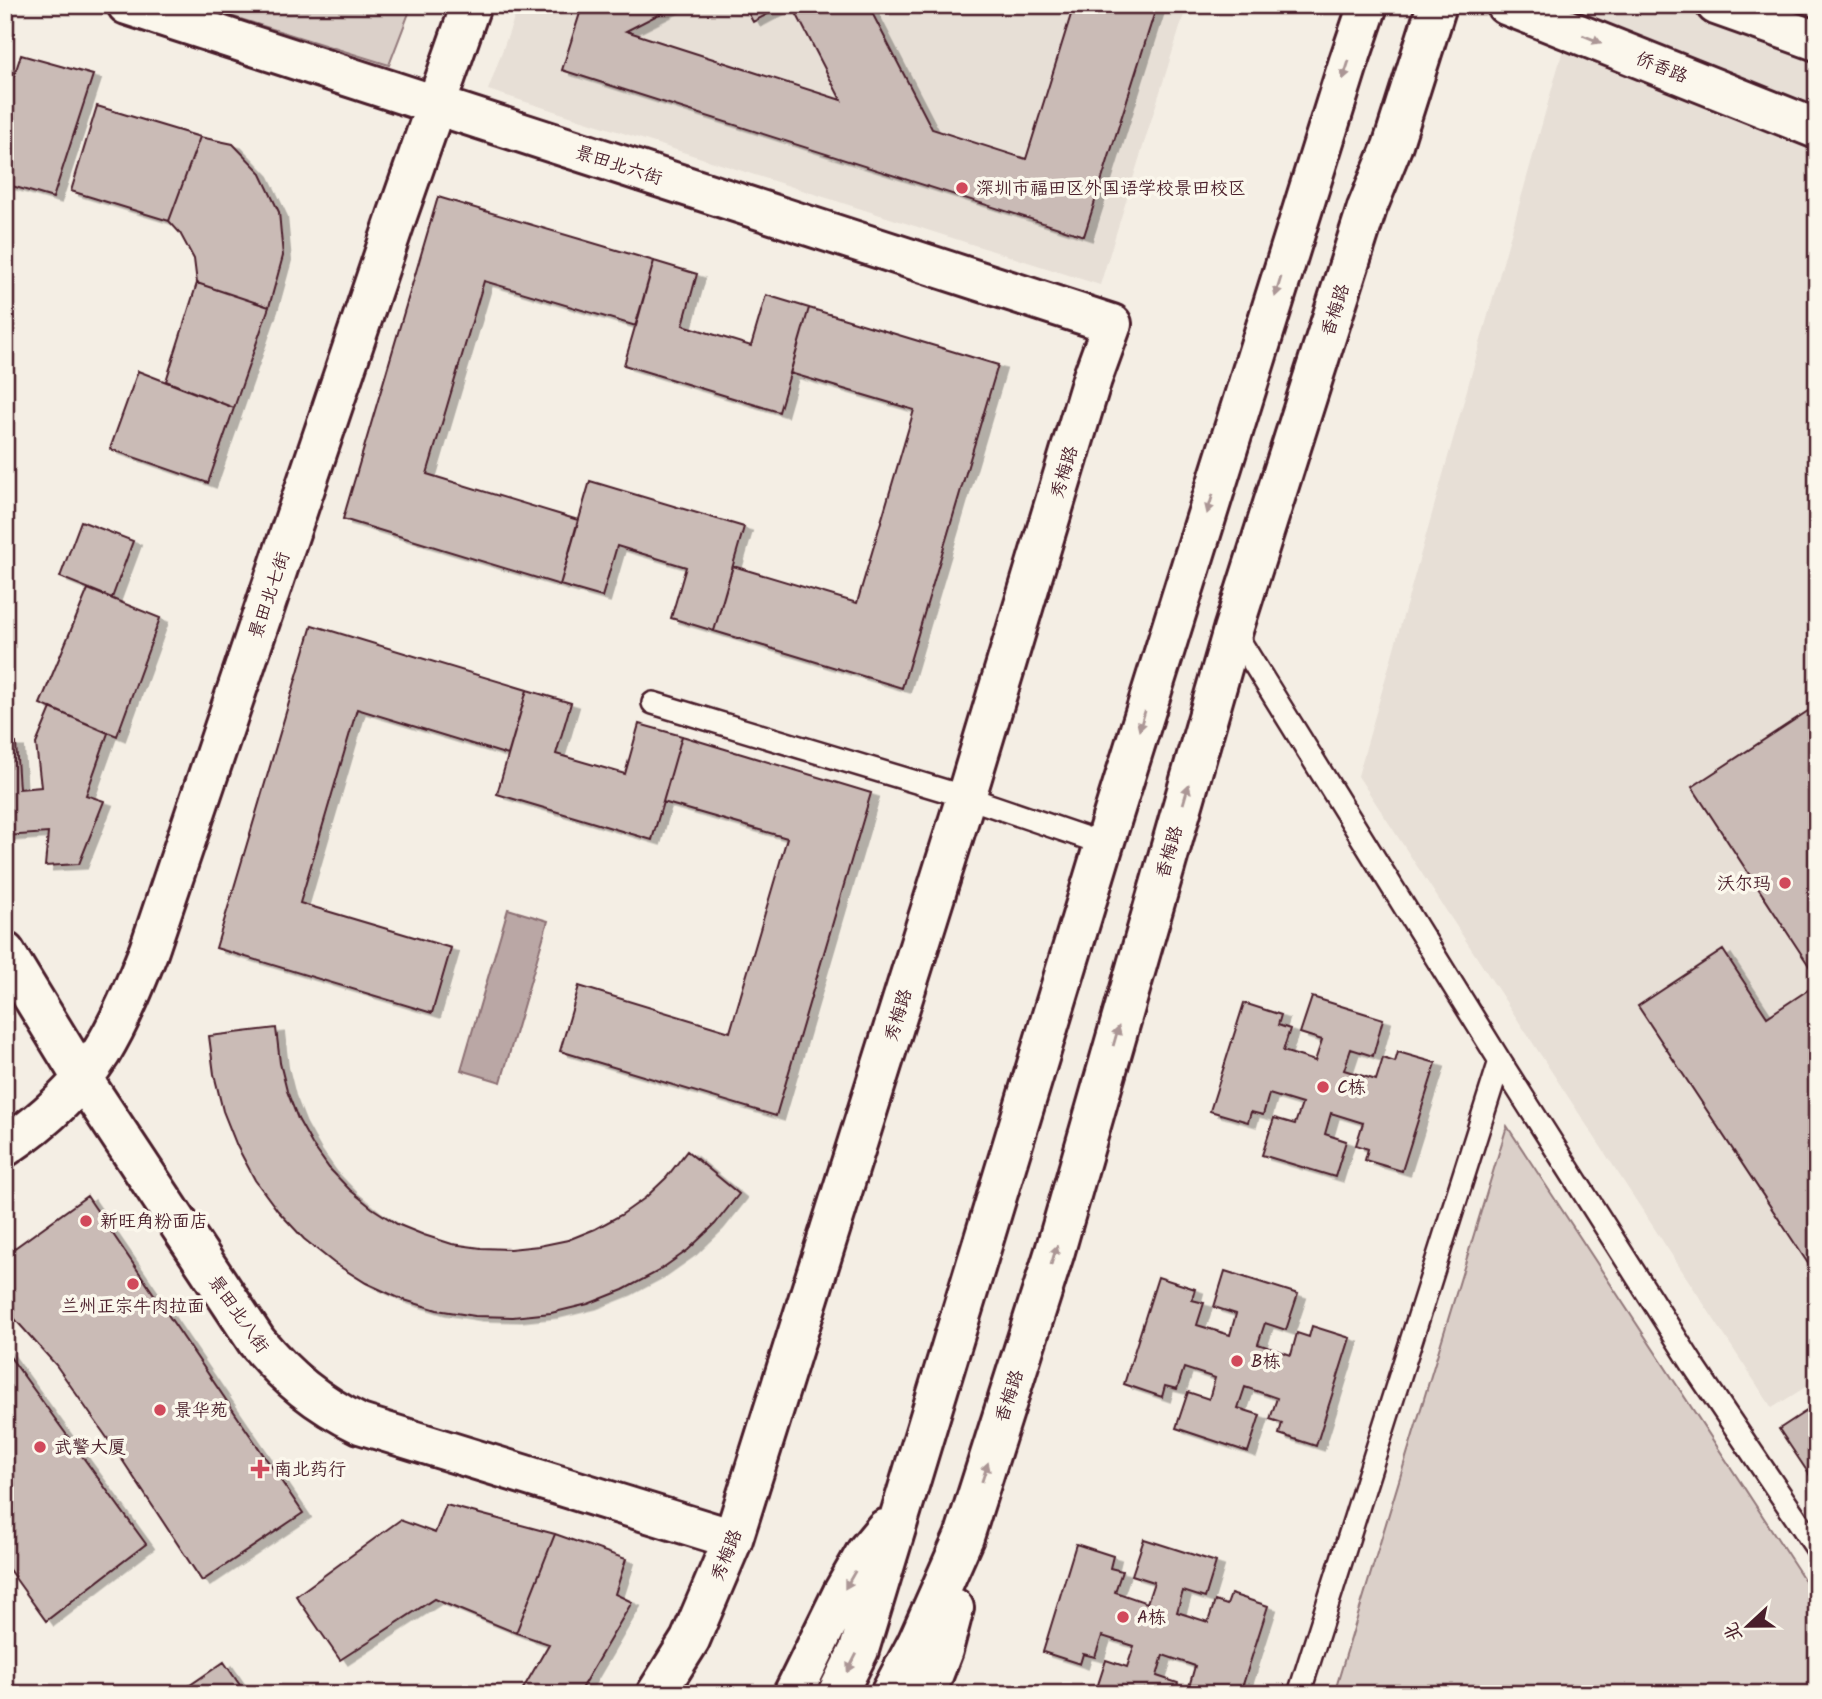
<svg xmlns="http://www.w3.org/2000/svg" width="1822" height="1699" viewBox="0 0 1822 1699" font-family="Kalam,'LXGW WenKai TC',sans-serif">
<defs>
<filter id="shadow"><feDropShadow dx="8" dy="4.5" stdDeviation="0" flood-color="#0004"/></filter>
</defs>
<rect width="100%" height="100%" fill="#f4eee4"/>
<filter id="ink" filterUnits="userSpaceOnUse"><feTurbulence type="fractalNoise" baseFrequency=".0143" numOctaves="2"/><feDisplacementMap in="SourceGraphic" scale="14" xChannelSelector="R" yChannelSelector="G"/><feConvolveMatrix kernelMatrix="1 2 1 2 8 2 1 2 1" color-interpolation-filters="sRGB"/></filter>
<g filter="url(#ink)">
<path fill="#e7dfd6" d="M519,5H1187L1100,285L488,90Z
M1577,5H1817V1380L1772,1408L1358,776L1575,7Z"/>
<path fill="#dbd0c9" stroke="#92787a" stroke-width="2" d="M195,5H412L389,65Z
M1507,1126L1817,1599V1694H1334Z"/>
<path fill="#baa7a5" stroke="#8d7174" stroke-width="2" d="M508,909L548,921L501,1082L461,1070Z"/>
<path fill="#cabbb6" stroke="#4a1f2b" stroke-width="2" filter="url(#shadow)" d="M589,5H677L626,31L841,100L792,5H868L932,129L1026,159L1074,5H1157L1084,236L562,70L581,10Z
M744,5H775L777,9L753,22Z
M21,55L93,75L53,198L5,184V103Z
M97,106L200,137L169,221L71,191Z
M200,137L233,144L260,172L279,212L283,256L269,307L197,283L194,259L180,233L169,221Z
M438,197L654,261L636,326L484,281L427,474L578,520L560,585L343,519Z
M654,261L697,274L683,325L751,346L766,295L809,308L779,412L624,365Z
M197,283L269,307L234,408L166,381Z
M809,308L998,365L902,688L714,631L733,566L857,603L914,410L790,373Z
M138,371L234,408L208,483L110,449Z
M590,481L744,527L714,631L671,618L686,567L617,546L602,597L560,585Z
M81,521L133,541L112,598L60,577Z
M88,589L160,618L117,736L40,704Z
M312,625L527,690L508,755L357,709L300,903L451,948L432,1013L216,948Z
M527,690L571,703L556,754L625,774L639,724L682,736L652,840L497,794Z
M1817,705V978L1692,787Z
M51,708L108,733L86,795L104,801L79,864L45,866L48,833L5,836V743H16L19,789L41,787L36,744Z
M682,736L871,793L776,1116L560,1051L579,986L730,1032L787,838L663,802Z
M1723,950L1767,1017L1817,984V1277L1638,1006Z
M1312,997L1383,1019L1373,1056L1351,1049L1344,1070L1376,1080L1383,1058L1395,1062L1398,1052L1436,1063L1402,1171L1365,1160L1368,1149L1356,1145L1363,1123L1331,1113L1325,1134L1346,1141L1335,1177L1262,1155L1274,1118L1295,1124L1302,1104L1269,1094L1263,1115L1251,1112L1248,1122L1210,1111L1244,1003L1281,1015L1278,1025L1290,1029L1283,1051L1315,1061L1322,1040L1300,1033Z
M276,1028L280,1063L287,1091L298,1119L312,1144L329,1168L350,1190L372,1208L397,1224L424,1235L452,1244L481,1248L510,1249L539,1246L568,1240L595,1229L621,1215L645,1198L666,1178L687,1151L739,1194L715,1224L688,1250L657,1272L623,1290L588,1304L551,1313L513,1317L475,1316L437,1310L401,1299L366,1283L334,1263L304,1239L278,1211L255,1180L237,1146L223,1111L214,1074L209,1036Z
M87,1196L303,1513L202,1581L119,1455L56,1365L5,1308V1255Z
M1225,1271L1298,1294L1286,1330L1265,1323L1258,1344L1291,1355L1297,1333L1309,1337L1312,1326L1350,1338L1316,1446L1279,1434L1282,1423L1270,1419L1277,1398L1245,1387L1238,1408L1260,1415L1248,1452L1176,1428L1188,1392L1209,1399L1215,1378L1184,1368L1177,1389L1165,1386L1162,1397L1124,1384L1158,1277L1195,1289L1192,1300L1204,1303L1197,1325L1230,1335L1236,1314L1214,1307Z
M5,1350L146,1544L46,1621L5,1564Z
M1817,1404V1486L1779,1429Z
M446,1505L555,1534L516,1633L434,1599L340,1660L296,1596L400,1520L435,1533Z
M555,1534L626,1559L615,1594L632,1602L578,1694H520L549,1644L516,1633Z
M1144,1539L1216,1562L1205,1598L1183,1591L1177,1612L1208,1622L1215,1601L1227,1605L1231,1594L1268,1606L1240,1694H1199L1200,1691L1189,1687L1195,1666L1163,1655L1157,1676L1178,1683L1174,1694H1095L1106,1660L1127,1667L1134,1646L1102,1636L1095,1657L1083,1654L1080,1664L1043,1652L1076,1544L1113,1556L1110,1568L1122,1571L1115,1592L1147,1603L1154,1582L1132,1575Z
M224,1662L246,1694H177Z"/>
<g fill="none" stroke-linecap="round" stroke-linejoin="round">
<defs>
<path id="service" d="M1233,630L1500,1061L1693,1365L1817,1549
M653,703L966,797L1104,844
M1299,1694L1500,1061"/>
<path id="minor" d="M127,5L1112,324L1092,379L966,797L733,1539L690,1640L656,1694
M5,952L82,1078L257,1342C287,1378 317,1403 360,1424L733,1539
M5,1147C42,1122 77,1091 101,1053C121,1020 135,985 149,950L397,216L471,5"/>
<path id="secondary" d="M793,1694L842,1594L866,1552L885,1529
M837,1694L859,1650L1104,844L1349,61L1368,5
M890,1694L917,1643L964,1537L1055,1251L1233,630L1367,208L1392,147L1437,5
M926,1694L943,1650L954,1608"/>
<path id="primary" d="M1506,5L1817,129
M1716,5L1817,41"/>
</defs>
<use href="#service" stroke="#4a1f2b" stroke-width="26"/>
<use href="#minor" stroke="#4a1f2b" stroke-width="44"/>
<use href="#secondary" stroke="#4a1f2b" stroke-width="44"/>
<use href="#primary" stroke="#4a1f2b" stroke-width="44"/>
<use href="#service" stroke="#fbf7ec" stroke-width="21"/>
<use href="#minor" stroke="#fbf7ec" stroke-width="38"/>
<use href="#secondary" stroke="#fbf7ec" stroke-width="38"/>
<use href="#primary" stroke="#fbf7ec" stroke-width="38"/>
</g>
<defs><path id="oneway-solid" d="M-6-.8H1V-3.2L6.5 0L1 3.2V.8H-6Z" transform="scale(1.75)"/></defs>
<g fill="#ab9695">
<use href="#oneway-solid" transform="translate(1592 39) rotate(22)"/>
<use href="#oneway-solid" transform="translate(1346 70) rotate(108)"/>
<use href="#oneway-solid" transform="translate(1278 287) rotate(107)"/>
<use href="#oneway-solid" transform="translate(1210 504) rotate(107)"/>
<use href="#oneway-solid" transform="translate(1142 721) rotate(107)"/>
<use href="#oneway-solid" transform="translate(1186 794) rotate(-74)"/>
<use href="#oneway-solid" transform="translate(1116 1036) rotate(-74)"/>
<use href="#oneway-solid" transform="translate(1054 1255) rotate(-73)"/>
<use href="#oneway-solid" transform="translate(985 1472) rotate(-72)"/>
<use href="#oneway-solid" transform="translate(850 1580) rotate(120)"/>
<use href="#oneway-solid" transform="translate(852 1663) rotate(117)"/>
</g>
</g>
<g fill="#d1495b" stroke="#fbf7ec" stroke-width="2.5">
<circle cx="962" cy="188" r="7"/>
<circle cx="1785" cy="883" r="7"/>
<circle cx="1323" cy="1087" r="7"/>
<circle cx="86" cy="1221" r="7"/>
<circle cx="133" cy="1284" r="7"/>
<circle cx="1237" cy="1361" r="7"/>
<circle cx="160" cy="1410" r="7"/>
<circle cx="40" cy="1447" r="7"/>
<path d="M256.5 1458.5h7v7h7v7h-7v7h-7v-7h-7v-7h7z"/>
<circle cx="1123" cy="1617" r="7"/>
</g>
<g text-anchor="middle" stroke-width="7" stroke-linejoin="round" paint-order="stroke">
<g font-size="18" fill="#4a1f2b" stroke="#fbf7ec">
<text transform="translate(1662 67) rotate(22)" y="6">侨香路</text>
<text transform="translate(619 165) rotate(18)" y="6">景田北六街</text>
<text transform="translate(1335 310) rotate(-72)" y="6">香梅路</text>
<text transform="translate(1064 472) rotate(-73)" y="6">秀梅路</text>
<text transform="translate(269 595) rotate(-71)" y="6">景田北七街</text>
<text transform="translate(1169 852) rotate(-74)" y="6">香梅路</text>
<text transform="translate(898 1015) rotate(-73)" y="6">秀梅路</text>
<text transform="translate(239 1314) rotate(55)" y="6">景田北八街</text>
<text transform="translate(1009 1396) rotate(-72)" y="6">香梅路</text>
<text transform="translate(726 1555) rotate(-68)" y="6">秀梅路</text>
</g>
<g font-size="18" fill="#4a1f2b" stroke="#fbf7ec" text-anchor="start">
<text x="976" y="194">深圳市福田区外国语学校景田校区</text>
<text x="1771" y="889" text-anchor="end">沃尔玛</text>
<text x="1337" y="1093">C栋</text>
<text x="100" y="1227">新旺角粉面店</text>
<text x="133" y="1312" text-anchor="middle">兰州正宗牛肉拉面</text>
<text x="1251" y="1367">B栋</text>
<text x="174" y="1416">景华苑</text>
<text x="54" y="1453">武警大厦</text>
<text x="274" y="1475">南北药行</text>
<text x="1137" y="1623">A栋</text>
</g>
</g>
<rect width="1822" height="1699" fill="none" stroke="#fbf7ec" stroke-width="28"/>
<rect x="14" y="14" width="1794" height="1671" fill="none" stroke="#4a1f2b" stroke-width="2.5" filter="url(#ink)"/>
<g transform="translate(1748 1626) rotate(248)" stroke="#fbf7ec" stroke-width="5" paint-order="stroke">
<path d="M0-5L12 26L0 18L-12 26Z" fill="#4a1f2b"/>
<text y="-10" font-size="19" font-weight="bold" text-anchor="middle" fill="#4a1f2b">北</text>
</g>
</svg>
